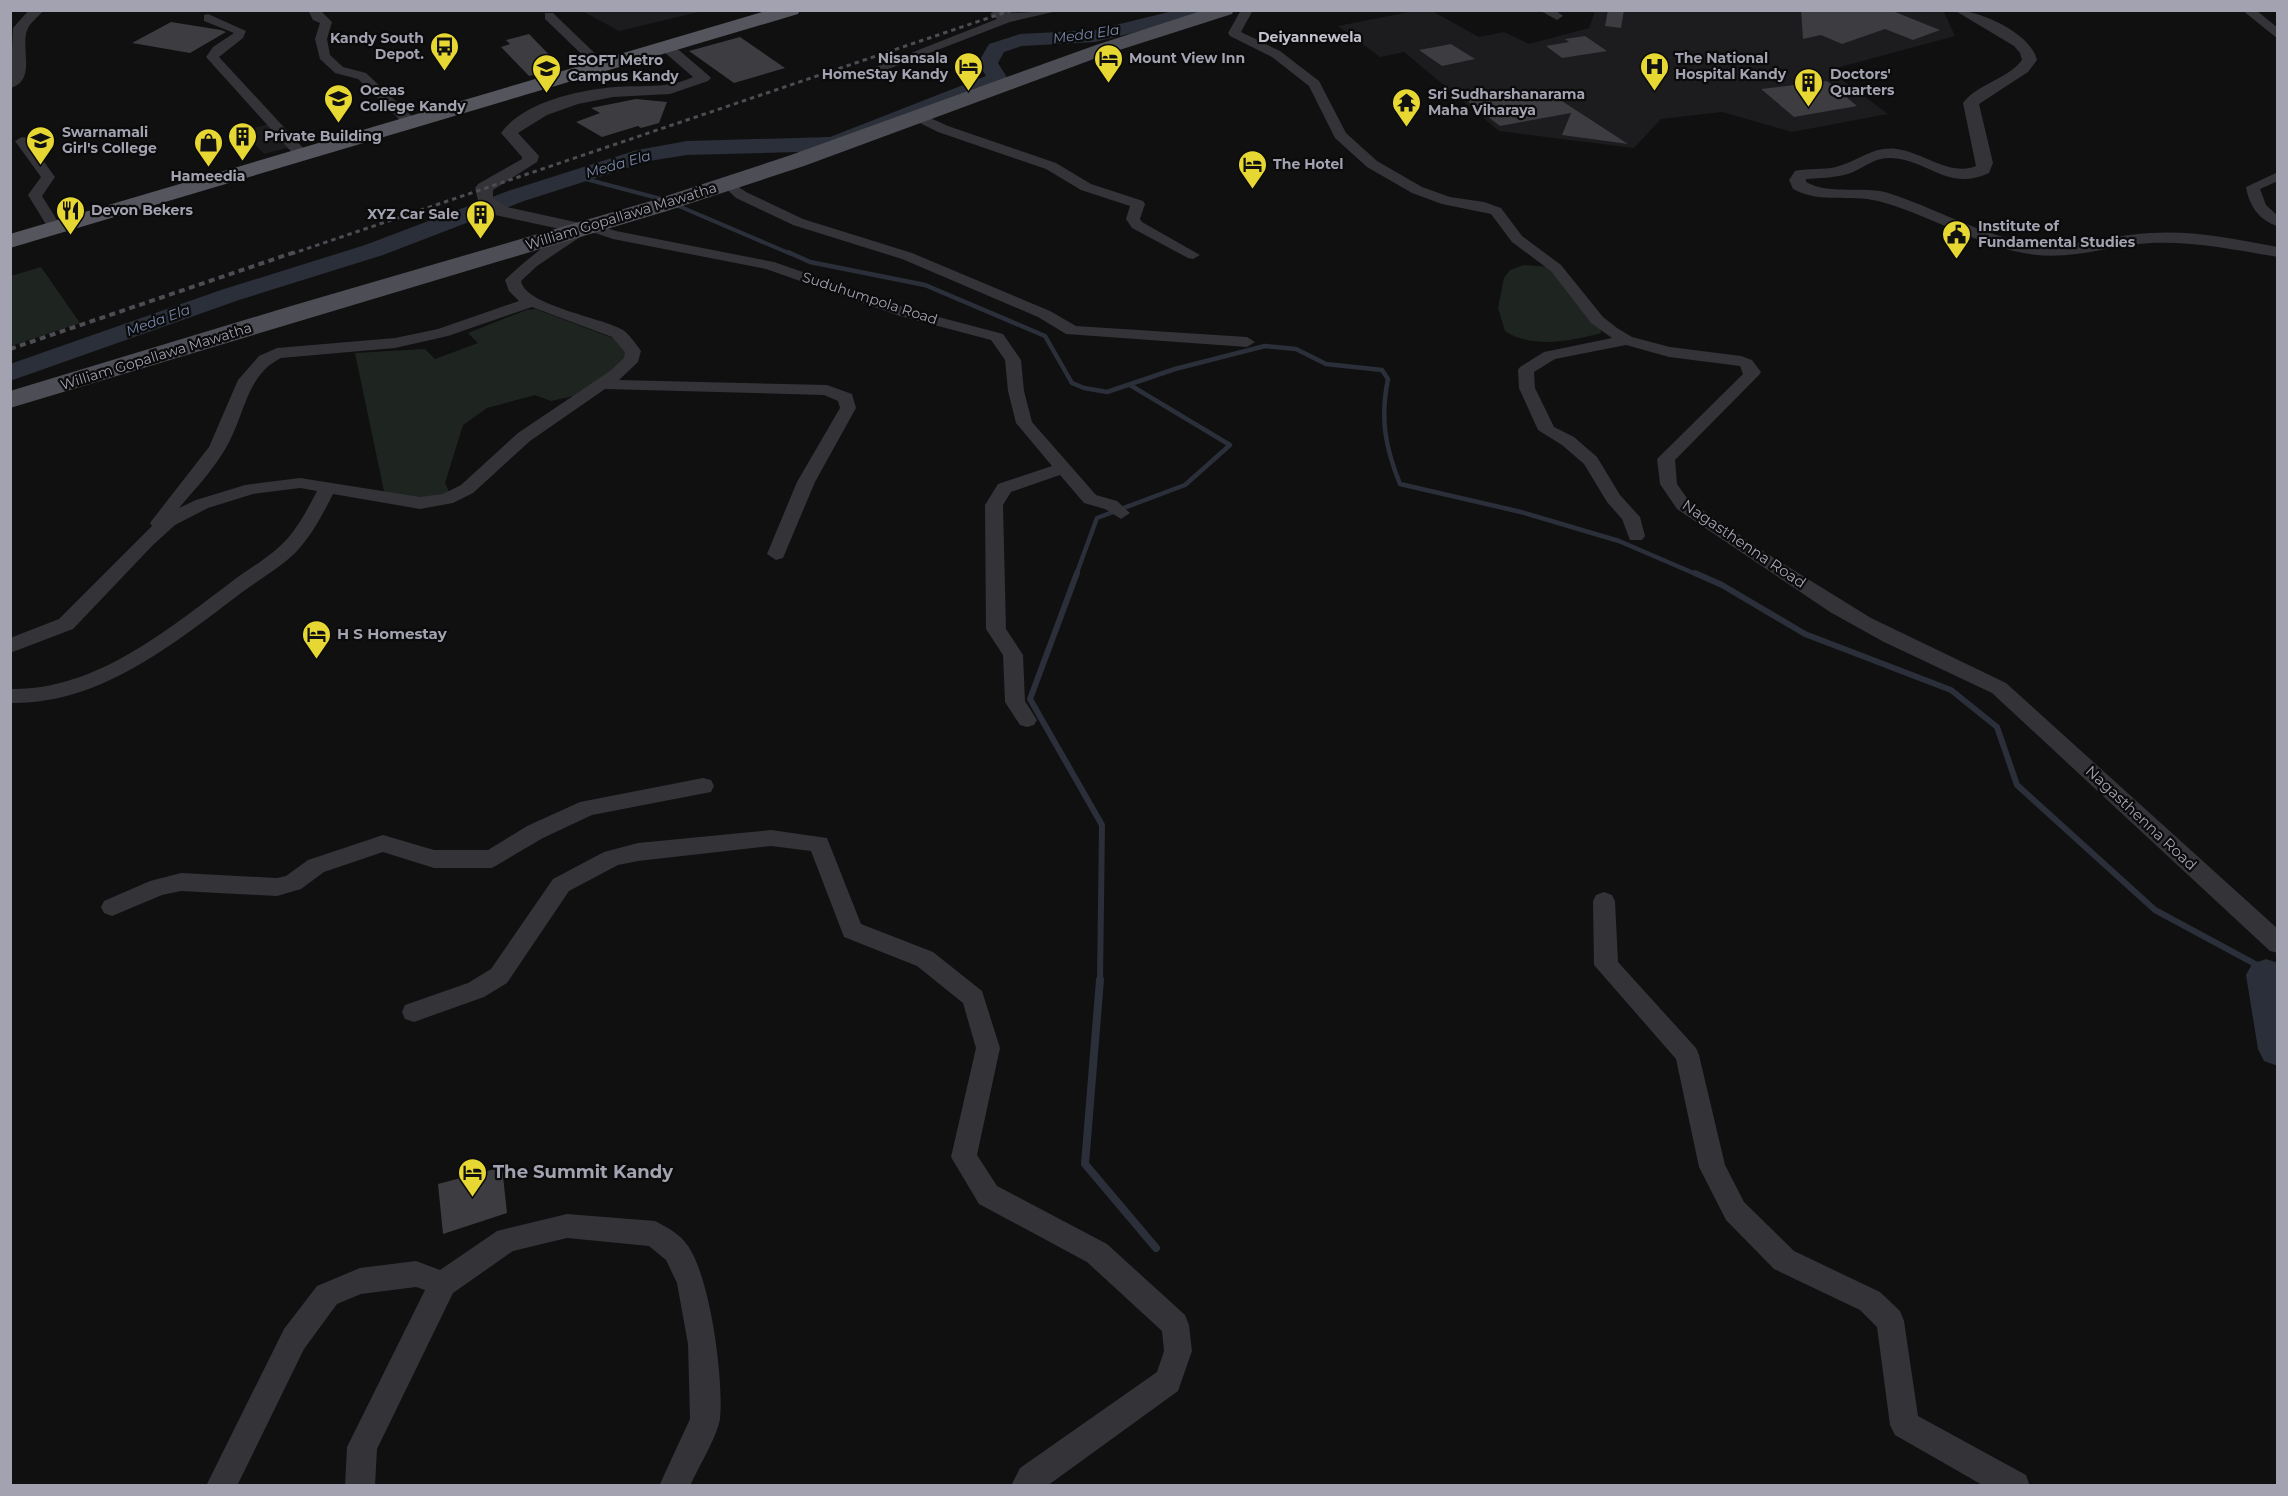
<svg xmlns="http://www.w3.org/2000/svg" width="2288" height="1496" viewBox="0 0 2288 1496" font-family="Montserrat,sans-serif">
<rect width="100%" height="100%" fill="#101011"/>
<path fill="#1c1c1e" d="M1943,10L1955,36L1829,70L1888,114L1792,132L1722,112L1661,119L1634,148L1499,131L1404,52L1380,57L1338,26L1414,11H1432L1479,37L1504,32L1529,44L1589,28L1595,11Z
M582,11H703L619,31Z
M269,124L291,147L264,154L243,131Z"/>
<path fill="#1e2521" d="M1524,265L1550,267L1600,327L1601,333C1572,341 1531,349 1505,331L1498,308L1504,278L1510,270Z
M41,267L80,323L11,346V276Z
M536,309L623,342L631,353L625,364L573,396L551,401L535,395L487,408L463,425L445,483L450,494L410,500L384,491L355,353L425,349L435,359L478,343L468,333L526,310Z"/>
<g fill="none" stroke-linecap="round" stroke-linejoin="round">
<path stroke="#2a2f39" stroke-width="4" d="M578,177L665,200
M674,204L791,254"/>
<path stroke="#2a2f39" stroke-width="4.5" d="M788,252L810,262L925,285L1045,336L1072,383L1084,388L1107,392L1175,369L1265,346L1296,349L1326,364L1382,370L1388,379C1380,418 1385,447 1400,484L1521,512L1619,541L1698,575
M1076,575L1097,518L1185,485L1230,445L1130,385"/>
<path stroke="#2a2f39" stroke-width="6" d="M1077,573L1030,699L1102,825L1100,981
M1695,573L1722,585L1805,634L1951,690L1997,727L2017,785L2155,910L2257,965"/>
<path stroke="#2a2f39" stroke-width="8" d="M1100,980L1085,1164L1156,1248"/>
<path fill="#2a2f39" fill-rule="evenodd" d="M1177,10H1213L1211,14L1095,42L1022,46L1004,52L998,63L1008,79L1005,83L833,151L687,155L649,161L524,201L383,255L239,300L10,381V364L221,290L365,245L508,191L637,150L687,141L830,137L986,76L978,63L989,44L1020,34L1095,30Z
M2266,959L2278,963V1066L2264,1061L2258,1049L2246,975L2252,964Z"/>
</g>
<path fill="#3c3c41" d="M1608,10H1624L1621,28L1605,26Z
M1801,10H1890L1940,30L1913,40L1885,29L1842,44L1821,35L1803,39Z
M171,22L221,30L226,32L190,53L132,43Z
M529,34L562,68L529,76L501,47L510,44L506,40Z
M1585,36L1607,51L1562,58L1546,46L1569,42L1565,39Z
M740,37L785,68L734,83L689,51Z
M1451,44L1475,59L1442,66L1419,50Z
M1827,81L1857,106L1794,117L1761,89Z
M1477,88L1492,100L1545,90L1628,144L1562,135L1571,113L1500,126L1457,93Z
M636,99L667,102L659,123L641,128L638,126L602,137L576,122L600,113L591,108Z
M502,1167L507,1213L443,1234L438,1184Z"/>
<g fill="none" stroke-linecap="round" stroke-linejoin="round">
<path fill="#333338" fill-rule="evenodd" d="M308,10H320L332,22L327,39L330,55L343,67L366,73L415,119V125H405L358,79L335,73L320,59L315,39L320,23L313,20Z
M996,10C1017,16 1040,10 1062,10L1010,22L865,78H857L855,75L997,19L990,14Z
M1241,10H1253L1241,32L1280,51L1319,81L1346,133L1377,161L1422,187L1450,197L1484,202L1501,208L1522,236L1561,265L1603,317L1617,328L1632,337L1670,347L1741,356L1752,360L1761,372L1759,375L1675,460L1677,484L1689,501L1766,553L1871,618L2006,683L2278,929V953L2270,951L1992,693L1884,642L1830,612L1677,509L1660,484L1657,459L1743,374L1740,366L1669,357L1626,345L1555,359L1534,372L1535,388L1554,427L1574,437L1597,457L1620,495L1640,517L1645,536L1642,540H1630L1622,519L1607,502L1584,464L1562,445L1538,430L1519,388L1518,370L1520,367L1544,352L1612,338L1591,323L1551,271L1512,242L1491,214L1442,204L1412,193L1367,167L1335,138L1309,86L1272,57L1230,36L1228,33Z
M1539,10H1555L1563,16L1557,20Z
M2242,10H2256L2278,28V39Z
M545,13H553L605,63V69H597L545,19Z
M208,14L246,31L243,38L219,57L306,151V157H296L206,57L213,47L234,33L204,21V15Z
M917,112L948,126L1056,163L1091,184L1143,201L1145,204L1140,219L1142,222L1200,255L1193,259L1188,258L1132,228L1126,219L1130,206L1081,190L1046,169L938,132L912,119V113Z
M22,137L27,138L55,177L42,196L62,228L60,231H50L28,195L41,177L15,141Z
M2278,172V181L2260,189L2266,205L2278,216V226C2259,221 2249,205 2246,187Z
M727,179L746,192L803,219L912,253L1050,311L1076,326L1247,337L1255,342L1247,347L1066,334L1038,317L902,259L793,225L736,198L720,183Z
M591,223L616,231L774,262L912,310L1003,334L1021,360L1024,391L1032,422L1096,495L1117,501L1130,513L1121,519L1105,509L1084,503L1060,475L1011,492L1003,505L1006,629L1023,655L1025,701L1037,720L1034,725L1027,727L1020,725L1005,702L1003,655L986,629L985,505L998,484L1052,466L1016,423L1008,391L1005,360L991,340L900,316L766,269L613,239L589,231L537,266L521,281C526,306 601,317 623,330C629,334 636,344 641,351L638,362L619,380L827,385L852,394L856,408L815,482L783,558L776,560L767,554L797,482L840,408L838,401L824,395L605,389L530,441L473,493L453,503L420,509L333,494C323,514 312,535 296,552C280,568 260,579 241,593C174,644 99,705 10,703V689C94,691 166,631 230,583C249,568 271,557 288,538C300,524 308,508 317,491L300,488L253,494L208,508L175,525L153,545L73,629L10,653V638L59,619L152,526L150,523L153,519L209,447L238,380L259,356L277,348L395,338L438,329L519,301L509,291L505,280L508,277C531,256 561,230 591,223ZM532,307L612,337L625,352L624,358L610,371L518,433L461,485L443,494L420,497L300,478L245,485L196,500L179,508C196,488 214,469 227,446C245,415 246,375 281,358L395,348L448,336Z
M703,778L711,780L714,786L711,792L592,815L543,838L492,868H434L383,852L324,872L301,889L277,896L181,891L162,895L112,916L104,913L101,907L104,901L150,881L181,873L277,878L286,876L308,860L383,835L434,850H488L527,826L580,802Z
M771,830L827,838L861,924L933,952L982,991L1000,1048L977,1155L997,1186L1107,1244L1185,1315L1189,1325L1192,1351L1178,1391L1047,1486H1011L1020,1468L1157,1372L1164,1351L1162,1331L1087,1262L979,1204L951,1157L976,1048L963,1003L917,966L844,937L811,851L771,846L638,861L618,865L569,891L507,983L484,997L414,1022L405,1019L402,1012L405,1005L468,983L491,969L553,879L604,852L638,843Z
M1604,892L1612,895L1615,901L1618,962L1696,1048L1699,1055L1725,1165L1744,1202L1794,1251L1880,1292L1900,1311L1904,1321L1918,1416L2026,1475L2030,1486H1984L1895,1435L1890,1425L1877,1327L1860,1310L1774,1269L1726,1220L1699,1167L1676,1059L1594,965L1593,901L1596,895Z
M567,1214L655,1221C665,1226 678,1233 685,1242C710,1271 724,1380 720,1419C717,1437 698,1468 690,1486H659L690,1419L688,1344L677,1283L666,1260L649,1246L567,1238L513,1251L453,1293L377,1449L375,1486H345L347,1447L425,1290L416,1287L361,1294L337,1304L304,1349L237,1486H206L284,1329L317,1286L360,1268L416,1261L440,1270L497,1231Z"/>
<path fill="#333338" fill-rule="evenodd" d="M29,10H44C39,16 31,22 28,28C19,46 38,81 10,88L13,28Z
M1954,10C1979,10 2031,33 2037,60L2028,72L1979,104L1993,163L1989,173C1948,192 1929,160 1891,158C1874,157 1863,169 1848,174C1834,178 1820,178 1806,179V182C1829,195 1860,186 1885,192C1935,207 1984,238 2037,244C2075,248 2112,235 2150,233C2193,230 2236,239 2278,247V257C2236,250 2193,241 2151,243C2113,245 2076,259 2037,255C1981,249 1932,215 1878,201C1849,194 1820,204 1793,189L1789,180L1795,171C1809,168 1823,170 1836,167C1859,161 1872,146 1897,149C1922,152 1951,177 1976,166L1963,103C1978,83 2007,80 2022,60L2020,53L2014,46Z
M668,44L673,45L708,75L711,78L708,81L670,94L613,97L578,104L547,115L518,133L539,156L537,162L493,190V198L507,207L589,225L592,229L589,233L583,234L495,215L479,204L475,188L478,184L522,159V157L501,133C523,102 579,90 615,87C641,85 668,89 693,77L663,51L661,48L663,45Z"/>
<path fill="#4d4d55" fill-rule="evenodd" d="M1204,10H1234L1232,14L1110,53L804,166L667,211L10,408V391L291,306L651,201L788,156L1096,45Z"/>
<path fill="#55555e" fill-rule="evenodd" d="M769,10H800L798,14L10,248V234Z"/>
<path stroke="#4c4c53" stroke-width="3" stroke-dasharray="4.5 4" stroke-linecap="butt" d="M291,254L1012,10"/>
<path stroke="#4c4c53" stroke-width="4" stroke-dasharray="6 4.5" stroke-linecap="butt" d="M10,349L295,252"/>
</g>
<defs>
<symbol id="bus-pin" viewBox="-11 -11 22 30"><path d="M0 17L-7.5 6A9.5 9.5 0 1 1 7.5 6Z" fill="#e7d732" stroke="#0b0b0c"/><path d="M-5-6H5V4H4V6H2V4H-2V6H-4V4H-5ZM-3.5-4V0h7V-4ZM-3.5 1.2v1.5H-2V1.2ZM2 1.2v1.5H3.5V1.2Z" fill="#111"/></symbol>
<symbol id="hotel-pin" viewBox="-11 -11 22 30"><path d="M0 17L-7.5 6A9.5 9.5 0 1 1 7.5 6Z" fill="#e7d732" stroke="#0b0b0c"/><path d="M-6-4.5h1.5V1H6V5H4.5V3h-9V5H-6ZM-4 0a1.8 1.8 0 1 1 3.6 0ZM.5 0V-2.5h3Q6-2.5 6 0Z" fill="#111"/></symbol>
<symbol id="hospital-pin" viewBox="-11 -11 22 30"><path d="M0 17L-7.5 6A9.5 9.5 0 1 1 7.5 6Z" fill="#e7d732" stroke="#0b0b0c"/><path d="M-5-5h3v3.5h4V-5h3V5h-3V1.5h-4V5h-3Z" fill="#111"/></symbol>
<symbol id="university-pin" viewBox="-11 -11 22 30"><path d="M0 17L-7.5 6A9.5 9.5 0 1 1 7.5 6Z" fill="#e7d732" stroke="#0b0b0c"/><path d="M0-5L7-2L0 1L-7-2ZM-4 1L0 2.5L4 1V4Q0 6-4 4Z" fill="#111"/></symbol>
<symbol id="building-pin" viewBox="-11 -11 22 30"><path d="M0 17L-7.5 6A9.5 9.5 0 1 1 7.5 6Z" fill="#e7d732" stroke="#0b0b0c"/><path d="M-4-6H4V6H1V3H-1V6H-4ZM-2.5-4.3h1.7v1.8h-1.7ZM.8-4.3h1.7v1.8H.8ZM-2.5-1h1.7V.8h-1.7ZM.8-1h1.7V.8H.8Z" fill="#111"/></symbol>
<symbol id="temple-pin" viewBox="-11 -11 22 30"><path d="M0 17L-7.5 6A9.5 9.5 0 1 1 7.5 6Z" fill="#e7d732" stroke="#0b0b0c"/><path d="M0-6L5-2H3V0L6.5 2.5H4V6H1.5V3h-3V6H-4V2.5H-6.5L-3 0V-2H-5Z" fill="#111"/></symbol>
<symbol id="school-pin" viewBox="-11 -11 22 30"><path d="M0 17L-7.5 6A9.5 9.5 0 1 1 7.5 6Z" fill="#e7d732" stroke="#0b0b0c"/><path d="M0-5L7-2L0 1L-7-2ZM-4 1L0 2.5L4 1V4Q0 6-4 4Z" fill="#111"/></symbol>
<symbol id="shop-pin" viewBox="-11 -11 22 30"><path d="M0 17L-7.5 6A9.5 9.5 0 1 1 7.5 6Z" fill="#e7d732" stroke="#0b0b0c"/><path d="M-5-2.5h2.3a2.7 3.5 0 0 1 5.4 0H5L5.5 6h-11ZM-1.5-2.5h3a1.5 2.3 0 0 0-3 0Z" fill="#111"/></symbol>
<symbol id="restaurant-pin" viewBox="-11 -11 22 30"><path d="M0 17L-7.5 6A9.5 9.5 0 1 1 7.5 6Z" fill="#e7d732" stroke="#0b0b0c"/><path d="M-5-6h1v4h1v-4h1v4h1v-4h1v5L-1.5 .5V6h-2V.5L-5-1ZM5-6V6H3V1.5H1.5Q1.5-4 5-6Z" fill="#111"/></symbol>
<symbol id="civic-pin" viewBox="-11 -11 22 30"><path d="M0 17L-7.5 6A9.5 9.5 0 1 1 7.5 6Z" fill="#e7d732" stroke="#0b0b0c"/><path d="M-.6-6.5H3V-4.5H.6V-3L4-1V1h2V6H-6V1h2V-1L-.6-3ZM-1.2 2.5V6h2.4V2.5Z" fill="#111"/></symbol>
</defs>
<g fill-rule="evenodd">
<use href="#bus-pin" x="428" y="30" width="33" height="45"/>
<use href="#hotel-pin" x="1092" y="42" width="33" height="45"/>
<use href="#hotel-pin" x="952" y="50" width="33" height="45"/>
<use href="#hospital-pin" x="1638" y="50" width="33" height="45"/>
<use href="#university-pin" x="530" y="52" width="33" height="45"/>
<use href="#building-pin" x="1792" y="66" width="33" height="45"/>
<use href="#university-pin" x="322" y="82" width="33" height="45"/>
<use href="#temple-pin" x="1390" y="86" width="33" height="45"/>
<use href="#building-pin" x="226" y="120" width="33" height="45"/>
<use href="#school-pin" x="24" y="124" width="33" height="45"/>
<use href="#shop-pin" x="192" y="126" width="33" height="45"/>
<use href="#hotel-pin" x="1236" y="148" width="33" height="45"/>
<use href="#restaurant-pin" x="54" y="194" width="33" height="45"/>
<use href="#building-pin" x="464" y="198" width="33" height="45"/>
<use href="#civic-pin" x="1940" y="218" width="33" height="45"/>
<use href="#hotel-pin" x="300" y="618" width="33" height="45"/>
<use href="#hotel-pin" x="456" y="1156" width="33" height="45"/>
</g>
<g text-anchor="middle" stroke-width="4.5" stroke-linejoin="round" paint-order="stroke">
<g font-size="14" font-style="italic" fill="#7988ab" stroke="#0b0b0c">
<text transform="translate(1086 34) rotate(-8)" y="5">Meda Ela</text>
<text transform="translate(618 164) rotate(-16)" y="5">Meda Ela</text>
<text transform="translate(158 320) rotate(-20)" y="5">Meda Ela</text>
</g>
<g font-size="14" font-weight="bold" fill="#c2c2cd" stroke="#0b0b0c">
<text x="1310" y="42">Deiyannewela</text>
</g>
<g font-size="14" font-weight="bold" fill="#a2a2b1" stroke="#0b0b0c" text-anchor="start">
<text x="424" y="43" text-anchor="end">Kandy South<tspan x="424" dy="16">Depot.</tspan></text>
<text x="948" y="63" text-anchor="end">Nisansala<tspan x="948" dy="16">HomeStay Kandy</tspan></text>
<text x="1129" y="63">Mount View Inn</text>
<text x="1675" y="63">The National<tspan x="1675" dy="16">Hospital Kandy</tspan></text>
<text x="568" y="65">ESOFT Metro<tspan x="568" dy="16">Campus Kandy</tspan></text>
<text x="1830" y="79">Doctors'<tspan x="1830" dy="16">Quarters</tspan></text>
<text x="360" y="95">Oceas<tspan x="360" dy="16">College Kandy</tspan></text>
<text x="1428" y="99">Sri Sudharshanarama<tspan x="1428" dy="16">Maha Viharaya</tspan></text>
<text x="62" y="137">Swarnamali<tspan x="62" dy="16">Girl's College</tspan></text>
<text x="264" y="141">Private Building</text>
<text x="1273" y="169">The Hotel</text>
<text x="208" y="181" text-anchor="middle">Hameedia</text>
<text x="91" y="215">Devon Bekers</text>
<text x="459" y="219" text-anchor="end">XYZ Car Sale</text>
<text x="1978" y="231">Institute of<tspan x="1978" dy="16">Fundamental Studies</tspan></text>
</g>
<g font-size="14" fill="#a2a2b1" stroke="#0b0b0c">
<text transform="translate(621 216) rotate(-17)" y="5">William Gopallawa Mawatha</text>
<text transform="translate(870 298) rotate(18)" y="5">Suduhumpola Road</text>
<text transform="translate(156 356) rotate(-17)" y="5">William Gopallawa Mawatha</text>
</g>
<g font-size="15" fill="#a2a2b1" stroke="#0b0b0c">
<text transform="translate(1744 544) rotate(34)" y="5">Nagasthenna Road</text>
<text transform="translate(2141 818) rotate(43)" y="5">Nagasthenna Road</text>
</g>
<g font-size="15" font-weight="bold" fill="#a2a2b1" stroke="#0b0b0c" text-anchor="start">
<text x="337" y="639">H S Homestay</text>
</g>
<g font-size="18" font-weight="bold" fill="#a2a2b1" stroke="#0b0b0c" text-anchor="start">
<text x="493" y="1178">The Summit Kandy</text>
</g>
</g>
<rect width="2288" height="1496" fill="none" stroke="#a2a2b1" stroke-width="24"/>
</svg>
